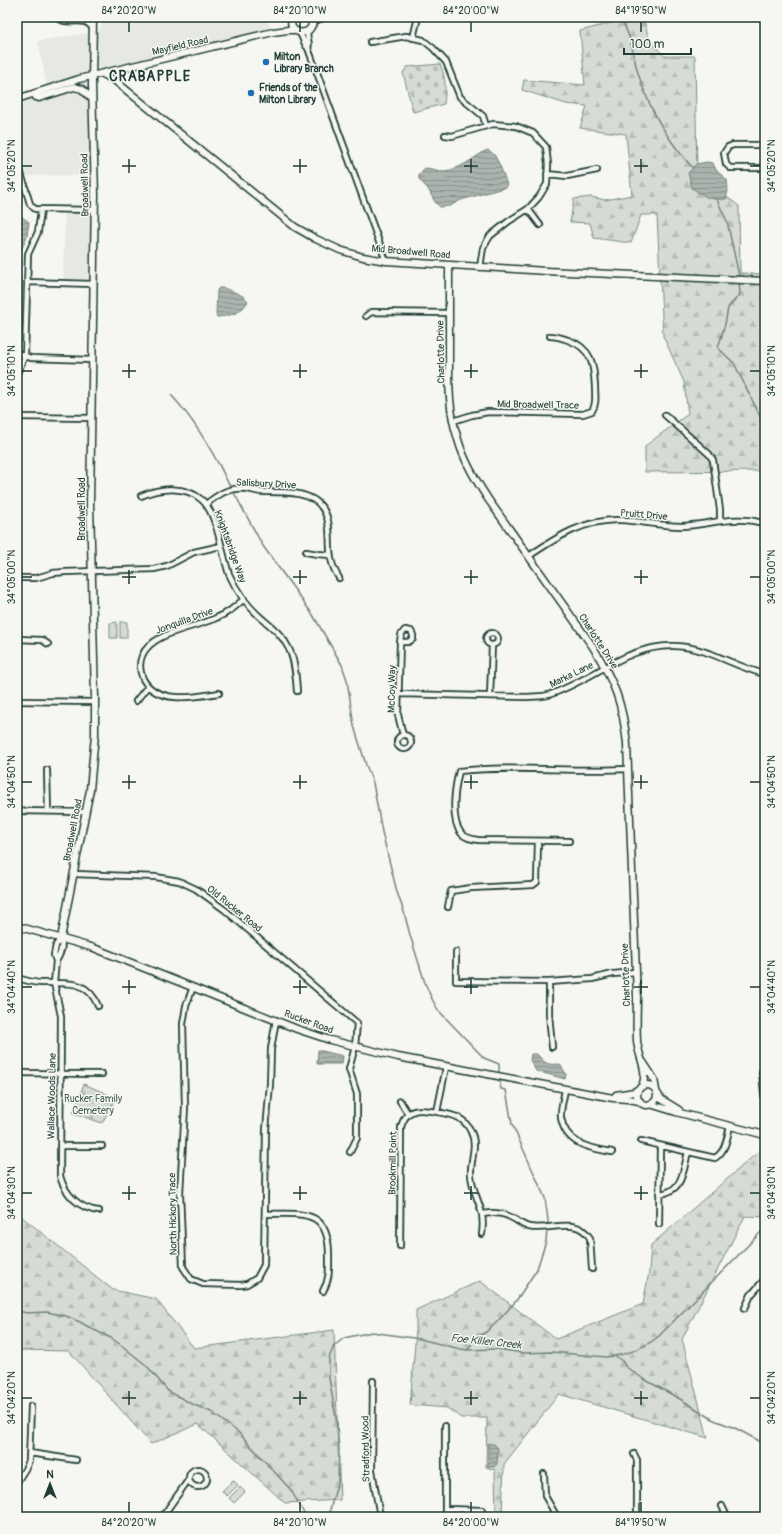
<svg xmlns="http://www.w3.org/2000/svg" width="782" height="1534" viewBox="0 0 782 1534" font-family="Pangolin,sans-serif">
<defs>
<pattern id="forest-firs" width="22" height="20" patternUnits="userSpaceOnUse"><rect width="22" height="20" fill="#d6dbd6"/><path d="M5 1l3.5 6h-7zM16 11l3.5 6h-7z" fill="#b7bdb8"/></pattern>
<pattern id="cemetery-stones" width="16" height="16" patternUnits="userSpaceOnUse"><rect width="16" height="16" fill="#d6dbd6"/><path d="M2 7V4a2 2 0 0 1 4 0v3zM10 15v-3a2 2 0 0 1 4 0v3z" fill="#b7bdb8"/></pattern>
<pattern id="water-rules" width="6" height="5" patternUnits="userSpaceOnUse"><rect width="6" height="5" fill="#aab3ae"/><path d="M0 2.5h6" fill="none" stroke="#8a938e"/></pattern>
</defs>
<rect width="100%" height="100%" fill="#f6f6f2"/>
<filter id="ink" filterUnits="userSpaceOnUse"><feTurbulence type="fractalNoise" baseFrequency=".025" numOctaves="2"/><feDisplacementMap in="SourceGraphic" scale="8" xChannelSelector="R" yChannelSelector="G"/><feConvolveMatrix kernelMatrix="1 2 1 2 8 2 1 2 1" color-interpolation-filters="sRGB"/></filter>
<g filter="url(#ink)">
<path fill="#e6e8e4" d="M102,17H268L270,35L94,80L96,175L17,176V102L48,92L38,41L100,31Z
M65,207H95L93,284H63Z"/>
<path fill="#d6dbd6" stroke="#7a8c85" d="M117,622V638H110V623Z
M120,622H127V638H120Z
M233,1480L238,1485L227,1496L222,1491Z
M240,1487L245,1492L234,1503L229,1498Z"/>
<path fill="url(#forest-firs)" stroke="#7a8c85" d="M634,17H643L649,39L664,56H695L697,175L739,206L740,273L765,274V471L645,472V446L688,414L684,382L663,336L657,215H641L631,243L594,238L590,223L570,222L574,199L591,197L605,200L632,195L626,134L580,128L587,106L566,104L522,90L524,80L585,85L580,31Z
M765,1146V1217L745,1216L682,1339L708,1438L559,1394L504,1464L502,1517H496L495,1470L486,1467L487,1418H461L447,1408L410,1405L416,1330V1310L480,1281L556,1339L643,1304L649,1272L651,1245Z
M17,1213L113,1290L156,1299L194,1348L334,1330L340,1500L285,1503L198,1424L151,1444L69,1351L17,1350Z"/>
<path fill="url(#cemetery-stones)" stroke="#7a8c85" d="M440,64C446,78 446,89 444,104L413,112L403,73L407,67Z
M84,1084L116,1098L102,1123L73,1113Z"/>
<path fill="url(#water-rules)" stroke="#72847d" d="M487,150C490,151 493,153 495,156C498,161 507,181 507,187L461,200L450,206L440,207L435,202L428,189L419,179V174L425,168C432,168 437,171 444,171C460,170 474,157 487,150Z
M707,162L713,163L716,170L727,180L728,190L726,199C710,201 703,196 692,188L688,173L696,164Z
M19,217H22L29,222L27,236L17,261V219Z
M224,288C233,292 243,294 248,301C242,313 230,316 217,317L216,314L217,290L219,288Z
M318,1050L343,1056L342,1064H317Z
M531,1054H537C546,1064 546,1065 560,1064L566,1074L565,1079L536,1071L530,1060Z
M488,1444H494L498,1448L497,1464L494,1467L488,1466Z"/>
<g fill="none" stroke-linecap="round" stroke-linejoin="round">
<path stroke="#72847d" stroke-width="1.5" d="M620,17C623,22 626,28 628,34C633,46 634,60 638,73C649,109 668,141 693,168
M716,198L727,221L739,276
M739,282L740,294L728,308L725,324L718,348L734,363L760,416L765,421
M171,395C190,415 205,439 218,463C223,471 226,480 231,488
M233,491L263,546L313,615L342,665L347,680L354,726L366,765L373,783L382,832L397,892L404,912L410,935L425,983L431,997L438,1010L484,1058L499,1064V1075
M17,1308L18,1311L27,1313L47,1312L66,1316L80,1322L92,1329L111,1338L121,1345L146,1365L168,1391L190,1403L211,1412L238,1432L291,1490L306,1517
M467,1350L476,1338L486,1332L497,1322L516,1301L537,1269L546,1241L548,1220L545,1198L512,1124L506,1090L501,1089L499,1078
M615,1356L622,1361L626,1367L642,1378L680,1399L714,1420L735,1428L765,1444
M328,1517L338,1481L339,1448L336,1418L329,1378V1358L334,1346L344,1338L372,1332L420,1339L456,1348L467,1350L497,1349L523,1353L551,1352L606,1357C626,1355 643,1349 659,1336L765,1228"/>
<defs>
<path id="street" d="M56,17C59,19 62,21 65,21C76,23 86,17 93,29
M676,17L677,18
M308,31C305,37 311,42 308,48
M300,33L306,46L308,48L386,261
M413,38L418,17
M370,42L406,36L423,40L433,48L446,62L460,97L483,116L486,126
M445,135L452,136L493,124L516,126L533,133L546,147L548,164L547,184L539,197L528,209L509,221L490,236L483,248L480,267
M765,145H733L728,147L724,153L726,164L730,168H765
M17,160L30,204L35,209L95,210
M547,174L567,176L597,170
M17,185H25
M528,209L540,225
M27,282L93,284
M366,316L371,312L449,313
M17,353L31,358L92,360
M17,373L25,356L28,254L38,232L41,210
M665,415L709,454L713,460L720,510V521
M17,417L91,418
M453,421L472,415L488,412L583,414L592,411C597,404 595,395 595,387C594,365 592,348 568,340C562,338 557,336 550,336
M141,496C160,488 185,485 202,500C217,513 222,554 229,574C236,590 246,604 259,616C269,625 282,634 288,647C295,659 296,678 297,691
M206,504C219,494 230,486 248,489C253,490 258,492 263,492C291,492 326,490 329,528C331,548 327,559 339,578
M306,552L318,554L330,555
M529,556C557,537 585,519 620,520C641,521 661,526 681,526C709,525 737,514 765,524
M17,578H36L53,573L65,572L154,569L167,566L194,552L221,546
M405,630L411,631L413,635V639L408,642H400L401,635Z
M486 639a6 6 0 1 1 12 0a6 6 0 1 1-12 0Z
M17,639L42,640L48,644
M400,642L398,715L403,735
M219,693C195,697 157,705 143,679C140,672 139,663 142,656C151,632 195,628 216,618C227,614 235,607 244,599
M399,694L527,697C534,696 542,697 548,695C592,681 627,644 675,646C708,647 734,667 765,674
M490,696L492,645
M17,701L95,702
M136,701L148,686
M397 742a7 7 0 1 1 14 0a7 7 0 1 1-14 0Z
M47,770L48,811
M17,811L85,812
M569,841L478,840C472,839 465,838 461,833C450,819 455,787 459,771C515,765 571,772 628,769
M74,874L156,877L179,881L196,889L225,910L357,1023L355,1047L349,1069L357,1094V1138L350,1152
M448,907L451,891L471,888L533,885L537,882L538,841
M61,938L56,945L54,955L56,961L54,983L61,1016L60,1176C65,1195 80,1209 99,1211
M456,952V981L549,982L592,979L613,974L636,972
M56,961C61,954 63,947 61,938
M17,978C25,980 33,983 42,983C66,984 87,978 98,1006
M549,982V1014L552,1047
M193,987L186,1006L183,1024L185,1107L180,1193L183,1267L191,1279L203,1284L242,1285L247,1284L257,1278L264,1265L266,1130L270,1084L271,1049L276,1020
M762,1072L765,1104
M17,1073L102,1074
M565,1089C564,1098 560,1109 561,1118C566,1145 590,1148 612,1152
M400,1101L408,1114
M437,1112L446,1067
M641,1141L715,1158C726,1151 727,1138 730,1126
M60,1146H102
M659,1194C683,1192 683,1171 688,1152
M265,1214C302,1214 329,1208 329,1255C329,1269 330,1279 323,1291
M483,1214C496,1212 504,1213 516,1220C520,1223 524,1226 529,1227C549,1232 576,1215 590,1238L592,1269
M659,1224L660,1146
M400,1246L401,1127C403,1120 406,1113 414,1111C422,1108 451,1114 459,1118C464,1121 469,1127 471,1132C478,1145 470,1160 471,1175C473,1198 486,1207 482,1234
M745,1308L751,1295L765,1279
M373,1381L372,1470L380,1517
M30,1453L76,1460
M634,1454L637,1460V1517
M189 1478a9 9 0 1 1 18 0a9 9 0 1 1-18 0Z
M544,1474L545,1496L557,1517
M17,1482L27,1466L29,1460L31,1406
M722,1506L727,1517
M445,1509L482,1510
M162,1517L189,1479
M445,1517V1426"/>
<path id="secondary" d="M293,17C283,37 320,38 310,17
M312,25L316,20L323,17
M103,74L114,80L295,227L316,239L340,250L363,257L386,261L546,271L765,281
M36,97L39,98L74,87L82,89L92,99
M17,99L79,79L273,32L288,30H294
M449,265C449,293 449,322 449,351C449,379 448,408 457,436C463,459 475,479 488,499L593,647C614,681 623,704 627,744L637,997C637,1011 636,1026 637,1041C638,1056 649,1071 642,1086
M17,926L94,948L297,1029L330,1040L398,1057L613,1098L628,1099L640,1101
M61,938L90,790L95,735V698L90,504L95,195L92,84L93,17
M643,1062L654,1079L656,1090
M637 1095a10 10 0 1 1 20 0a10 10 0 1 1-20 0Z
M657,1093L661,1099L679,1110
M616,1095L634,1092L640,1088
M650,1104L676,1112L765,1135"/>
</defs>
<use href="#street" stroke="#1f3d34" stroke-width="8"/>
<use href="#secondary" stroke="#1f3d34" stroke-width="9"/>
<use href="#street" stroke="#f6f6f2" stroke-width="4.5"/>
<use href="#secondary" stroke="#f6f6f2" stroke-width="6"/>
</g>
</g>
<path fill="none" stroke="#1f3d34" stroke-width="1.5" d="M129,22V32M300,22V32M471,22V32M641,22V32M129,159V173M300,159V173M471,159V173M641,159V173M22,166H32M122,166H136M293,166H307M464,166H478M634,166H648M750,166H760M129,364V378M300,364V378M471,364V378M641,364V378M22,371H32M122,371H136M293,371H307M464,371H478M634,371H648M750,371H760M129,570V584M300,570V584M471,570V584M641,570V584M22,577H32M122,577H136M293,577H307M464,577H478M634,577H648M750,577H760M129,775V789M300,775V789M471,775V789M641,775V789M22,782H32M122,782H136M293,782H307M464,782H478M634,782H648M750,782H760M129,980V994M300,980V994M471,980V994M641,980V994M22,987H32M122,987H136M293,987H307M464,987H478M634,987H648M750,987H760M129,1186V1200M300,1186V1200M471,1186V1200M641,1186V1200M22,1193H32M122,1193H136M293,1193H307M464,1193H478M634,1193H648M750,1193H760M129,1391V1405M300,1391V1405M471,1391V1405M641,1391V1405M22,1398H32M122,1398H136M293,1398H307M464,1398H478M634,1398H648M750,1398H760M129,1502V1512M300,1502V1512M471,1502V1512M641,1502V1512"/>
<g fill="#1f6fb2" stroke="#f6f6f2" stroke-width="1.5">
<circle cx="266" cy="62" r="4"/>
<circle cx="251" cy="93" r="4"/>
</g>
<g text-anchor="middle" stroke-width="3" stroke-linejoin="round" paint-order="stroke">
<g font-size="10" fill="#1f3d34" stroke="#f6f6f2">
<text transform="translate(180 45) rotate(-13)" y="4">Mayfield Road</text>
<text transform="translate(84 185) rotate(-91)" y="4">Broadwell Road</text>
<text transform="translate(411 251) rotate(5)" y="4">Mid Broadwell Road</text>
<text transform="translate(440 352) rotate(-91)" y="4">Charlotte Drive</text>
<text transform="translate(538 404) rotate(1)" y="4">Mid Broadwell Trace</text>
<text transform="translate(266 483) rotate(3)" y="4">Salisbury Drive</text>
<text transform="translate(81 509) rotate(-90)" y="4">Broadwell Road</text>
<text transform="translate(644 514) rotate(5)" y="4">Pruitt Drive</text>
<text transform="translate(231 546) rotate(70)" y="4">Knightsbridge Way</text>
<text transform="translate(184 620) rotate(-20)" y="4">Jonquilla Drive</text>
<text transform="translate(599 641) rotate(57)" y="4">Charlotte Drive</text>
<text transform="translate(571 674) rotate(-26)" y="4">Marka Lane</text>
<text transform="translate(391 689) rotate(-89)" y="4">McCoy Way</text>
<text transform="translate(72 830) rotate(-79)" y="4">Broadwell Road</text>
<text transform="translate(235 908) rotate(39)" y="4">Old Rucker Road</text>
<text transform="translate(625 975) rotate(-92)" y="4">Charlotte Drive</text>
<text transform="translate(309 1021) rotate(20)" y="4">Rucker Road</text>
<text transform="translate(51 1096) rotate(-89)" y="4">Wallace Woods Lane</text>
<text transform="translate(392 1163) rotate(-89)" y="4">Brookmill Point</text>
<text transform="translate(172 1214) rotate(-91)" y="4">North Hickory Trace</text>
<text transform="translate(365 1449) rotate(-91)" y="4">Stradford Wood</text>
</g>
<g font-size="10" font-weight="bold" fill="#1f3d34" stroke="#f6f6f2" text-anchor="start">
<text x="274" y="60">Milton<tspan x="274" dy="12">Library Branch</tspan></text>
<text x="259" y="91">Friends of the<tspan x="259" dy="12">Milton Library</tspan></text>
</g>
<g font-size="10" fill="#445d54" stroke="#f6f6f2">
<text x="93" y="1102">Rucker Family<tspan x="93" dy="12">Cemetery</tspan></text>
</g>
<g font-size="11" font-style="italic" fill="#425a52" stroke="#f6f6f2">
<text transform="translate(486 1341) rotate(6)" y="4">Foe Killer Creek</text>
</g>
<g font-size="14" font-weight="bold" letter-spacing="1" fill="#1f3d34" stroke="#f6f6f2">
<text x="150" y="81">CRABAPPLE</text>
</g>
</g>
<rect width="782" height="1534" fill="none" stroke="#f6f6f2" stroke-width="44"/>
<g transform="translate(50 1484)" stroke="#f6f6f2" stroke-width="3" paint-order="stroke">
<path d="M0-3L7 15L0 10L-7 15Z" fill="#1f3d34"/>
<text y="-6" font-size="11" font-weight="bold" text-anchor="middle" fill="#1f3d34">N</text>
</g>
<path d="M624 48v6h67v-6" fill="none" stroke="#1f3d34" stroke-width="2"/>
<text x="630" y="48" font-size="12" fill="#1f3d34" stroke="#f6f6f2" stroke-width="3" paint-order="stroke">100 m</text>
<rect x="22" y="22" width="738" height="1490" fill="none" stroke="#1f3d34" stroke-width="1.5"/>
<g font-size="10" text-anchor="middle" fill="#1f3d34">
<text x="129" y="14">84°20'20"W</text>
<text x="300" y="14">84°20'10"W</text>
<text x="471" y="14">84°20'00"W</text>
<text x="641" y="14">84°19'50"W</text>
<text transform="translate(11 166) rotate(-90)" y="4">34°05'20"N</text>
<text transform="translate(771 166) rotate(-90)" y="4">34°05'20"N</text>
<text transform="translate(11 371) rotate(-90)" y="4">34°05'10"N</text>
<text transform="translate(771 371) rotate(-90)" y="4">34°05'10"N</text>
<text transform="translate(11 577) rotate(-90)" y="4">34°05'00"N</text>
<text transform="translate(771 577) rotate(-90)" y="4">34°05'00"N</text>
<text transform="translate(11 782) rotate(-90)" y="4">34°04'50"N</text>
<text transform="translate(771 782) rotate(-90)" y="4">34°04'50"N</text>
<text transform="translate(11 987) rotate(-90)" y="4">34°04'40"N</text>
<text transform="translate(771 987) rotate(-90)" y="4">34°04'40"N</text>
<text transform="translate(11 1193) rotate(-90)" y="4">34°04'30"N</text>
<text transform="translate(771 1193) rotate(-90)" y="4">34°04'30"N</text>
<text transform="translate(11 1398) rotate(-90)" y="4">34°04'20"N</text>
<text transform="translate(771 1398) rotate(-90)" y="4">34°04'20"N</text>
<text x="129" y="1526">84°20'20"W</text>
<text x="300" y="1526">84°20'10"W</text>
<text x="471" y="1526">84°20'00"W</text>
<text x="641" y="1526">84°19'50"W</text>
</g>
</svg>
